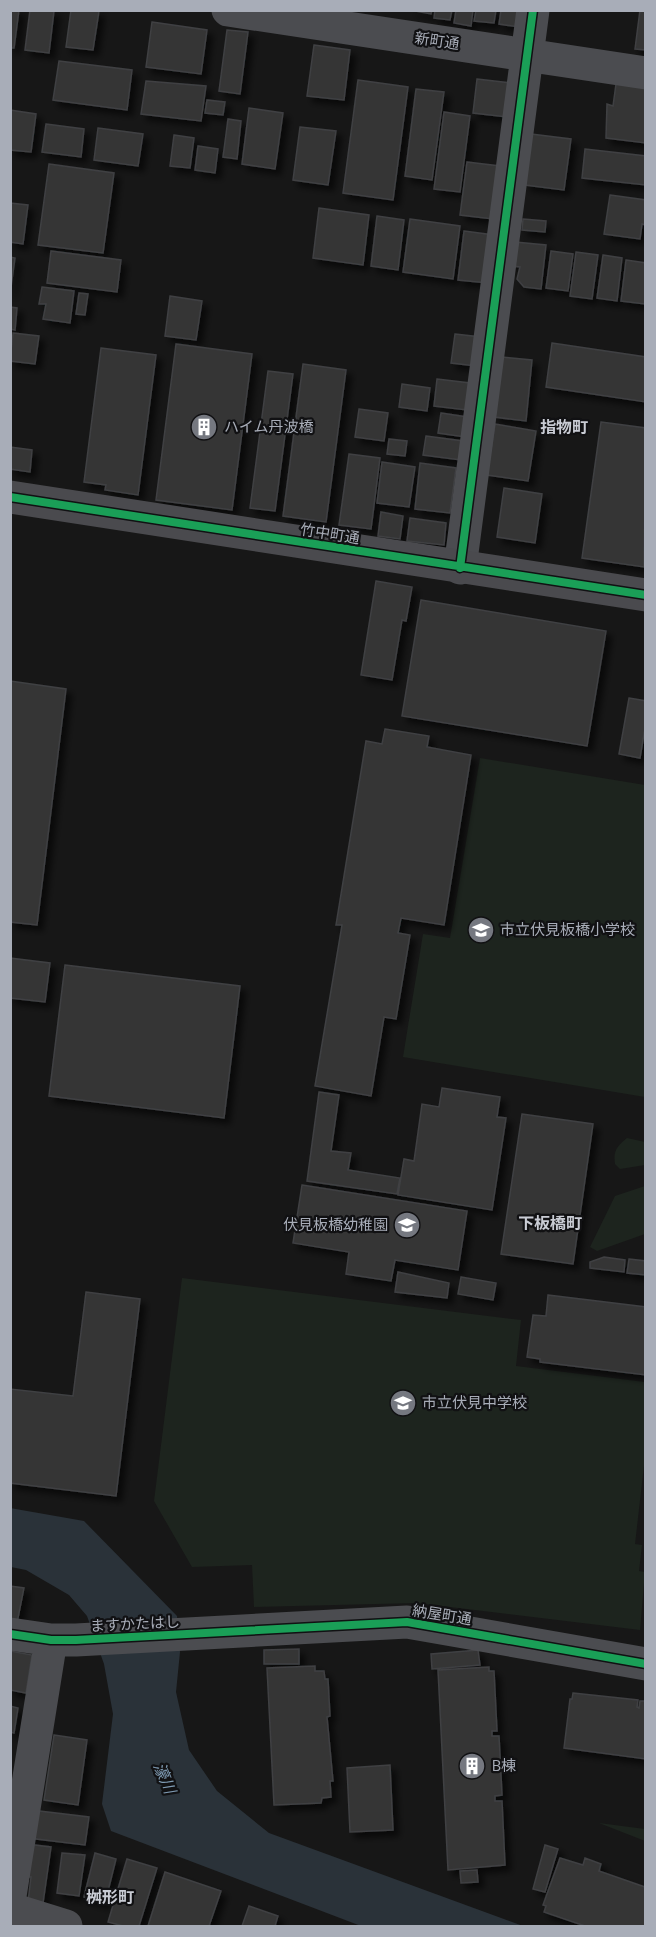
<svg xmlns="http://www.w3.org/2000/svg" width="656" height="1937" viewBox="0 0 656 1937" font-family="'DM Sans','Noto Sans JP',sans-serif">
<defs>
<filter id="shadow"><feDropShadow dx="5.5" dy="5.5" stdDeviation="3" flood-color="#0009"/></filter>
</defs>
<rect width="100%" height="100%" fill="#171717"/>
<path fill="#1d241e" d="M480,758L645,785V1097L403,1057L423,934L450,938Z
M627,1138L645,1142V1165L620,1169L615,1164C613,1151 617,1146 627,1138Z
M645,1186V1234L597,1251L590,1247L615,1196Z
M182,1278L521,1320L516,1366L645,1382V1457L635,1544L642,1545L639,1571L645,1572L640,1630L417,1603L254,1607L252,1565L192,1567L154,1501Z
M599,1823L645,1829V1841Z"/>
<path fill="#2a3239" d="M10,1508L84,1521L177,1616L180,1652L176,1692L189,1750L217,1791L269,1833L523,1926H361L111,1831L102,1804L113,1714L104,1664L87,1616L69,1595L26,1570L11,1567Z"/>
<path fill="#353536" stroke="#3f4043" stroke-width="1.5" filter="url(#shadow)" d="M10,10H19L14,48H10Z
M30,10L54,11L49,53L25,50Z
M71,10L99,11L93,50L66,47Z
M410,10H432L431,14Z
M435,10H452L450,20L434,18Z
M456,10H473L471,26L454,23Z
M476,10H496L494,23L474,21Z
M501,10H522L519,27L499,24Z
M640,10H646V50L635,49Z
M152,22L207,30L201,74L146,67Z
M227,30L248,32L240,94L219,91Z
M314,45L350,50L344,100L307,96Z
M59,61L132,70L127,110L53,100Z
M477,79L511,83L507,117L473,113Z
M358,80L408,87L393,200L343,193Z
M146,81L206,86L201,121L141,114Z
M616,84L646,87V143L606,138L607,104L613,106Z
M416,89L444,92L432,180L405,176Z
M207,100L225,102L223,115L205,113Z
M249,108L283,113L275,169L242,164Z
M10,110L36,114L31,152L10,150Z
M444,112L470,116L460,192L434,189Z
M228,119L241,121L237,159L223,157Z
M46,124L84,129L81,157L42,152Z
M300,127L336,131L328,185L293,180Z
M98,128L143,134L138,166L94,160Z
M531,134L571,139L564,190L525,185Z
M174,135L194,138L190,168L170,166Z
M198,146L218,149L215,173L195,170Z
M585,149L646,156V185L582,178Z
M467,162L500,166L493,219L460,215Z
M49,164L114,173L103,253L38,245Z
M610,195L646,200V225L642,224L640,239L604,234Z
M10,203L28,205L23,244L10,242Z
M319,208L369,215L363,265L313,258Z
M377,216L404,220L398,270L371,266Z
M410,219L460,226L453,279L403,272Z
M523,219L546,221L545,232L522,230Z
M464,231L494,235L488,283L458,280Z
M515,242L546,245L541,289L524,287L517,279L520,267L512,266Z
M51,251L121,260L117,292L47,283Z
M551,251L573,254L568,291L546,288Z
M576,252L598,255L592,299L570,296Z
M603,255L622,258L617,301L597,298Z
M10,257L15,258L10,294Z
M626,260L646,263L645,304L621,301Z
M42,287L74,291L70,323L43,319L46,304H39Z
M79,293L88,294L85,315L76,314Z
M170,296L202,301L196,340L165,336Z
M10,307L17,308L15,330L10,329Z
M13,333L39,336L35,364L10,361Z
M455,334L481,337L476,366L451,363Z
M552,343L646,357V402L546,387Z
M176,344L252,354L232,510L156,500Z
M101,348L156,355L138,495L105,490L106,485L84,482Z
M501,357L532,360L526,421L494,417Z
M303,364L346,370L326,522L283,516Z
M268,371L293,374L275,511L250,508Z
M437,379L470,383L467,410L434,406Z
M402,384L430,388L427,411L399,407Z
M359,409L388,413L384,441L355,437Z
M441,413L467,417L465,437L438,433Z
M601,422L646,428L644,567L582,558Z
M495,424L536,431L528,481L487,475Z
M426,436L463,441L461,460L423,455Z
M389,439L407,441L405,456L387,454Z
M10,447L32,450L30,472L10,469Z
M349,454L380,458L371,529L339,525Z
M382,462L415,467L409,507L377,503Z
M420,463L456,468L450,513L415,509Z
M504,488L542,494L535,543L497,537Z
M381,512L403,516L400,539L378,536Z
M410,518L446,523L444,545L407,541Z
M376,581L412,587L406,621L402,620L392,680L361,675Z
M421,600L606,631L587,746L402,716Z
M10,681L66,689L37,925L10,922Z
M629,698L646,701V722L640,758L619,754Z
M385,729L429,736L427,747L471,755L444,925L401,918L398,933L410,935L396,1019L384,1017L371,1096L315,1086L342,925H336L366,741L382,744Z
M10,958L50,963L45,1002L10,998Z
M65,965L240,986L224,1118L49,1096Z
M442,1088L500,1097L497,1117L506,1118L492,1210L398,1195L404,1159L414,1161L422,1104L439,1107Z
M319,1092L339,1095L331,1151L351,1153L348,1170L400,1178L397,1194L307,1181Z
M522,1114L593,1124L573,1264L501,1254Z
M302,1185L467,1211L458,1270L395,1260L391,1281L346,1274L349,1252L293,1243Z
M604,1257L625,1260L624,1272L590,1268V1262Z
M629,1259L646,1261V1275L627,1273Z
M398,1272L449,1283L447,1298L395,1292Z
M461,1277L496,1283L493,1300L458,1294Z
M86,1292L140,1299L116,1496L10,1483V1389L73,1396Z
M548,1295L646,1307V1375L540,1362V1359L527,1357L533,1315L546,1316Z
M10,1586L24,1588L17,1623L10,1622Z
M299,1649V1664H264V1650Z
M478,1650L480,1665L432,1669L431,1654Z
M10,1651L32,1655L26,1693L10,1690Z
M315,1666V1671H324L325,1679H328L330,1716L327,1717L333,1781H330L331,1797L322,1798L321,1803L274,1805L267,1668Z
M489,1667V1671H494L497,1731H492V1736H499L502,1795L495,1796V1801H502L505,1865L448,1870L438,1670Z
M573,1693L638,1700L637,1707L639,1708L640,1701H646V1759L564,1748L570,1699H572Z
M10,1706L18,1708L14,1733L10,1732Z
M54,1735L87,1740L78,1805L44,1800Z
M390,1765L393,1830L350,1832L347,1768Z
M31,1810L89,1817L85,1845L28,1838Z
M26,1844L51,1847L43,1903L28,1902L31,1877L22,1876Z
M545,1845L558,1849L545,1892L533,1889Z
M62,1853L85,1855L79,1896L57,1893Z
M95,1853L116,1859L105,1903L84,1897Z
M560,1858L583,1865L585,1858L601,1864L599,1871L645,1887L646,1885V1926H585L544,1912L546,1906L543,1905Z
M127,1859L157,1868L139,1926H123L108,1922Z
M477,1870L478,1882L461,1883L460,1871Z
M165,1872L221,1891L209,1926H148Z
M249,1906L278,1916L275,1926H242Z"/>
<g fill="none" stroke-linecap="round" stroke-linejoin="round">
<path stroke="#4b4c50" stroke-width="33" d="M228,10L646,73
M460,568L533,10
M10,1634L51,1640H76L407,1622L646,1664
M10,1896L51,1640
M10,1913L21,1912L66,1926"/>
<path stroke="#4a4a4e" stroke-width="33" d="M10,497L646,595"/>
<defs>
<path id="cycleway" d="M10,497L646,595
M460,568L533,10
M10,1634L51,1640H76L407,1622L646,1664"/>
</defs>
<use href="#cycleway" stroke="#111113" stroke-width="11"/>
<use href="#cycleway" stroke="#1a9f57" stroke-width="8"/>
</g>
<defs>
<symbol id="building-disc" viewBox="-11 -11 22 22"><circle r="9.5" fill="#757880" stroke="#111113"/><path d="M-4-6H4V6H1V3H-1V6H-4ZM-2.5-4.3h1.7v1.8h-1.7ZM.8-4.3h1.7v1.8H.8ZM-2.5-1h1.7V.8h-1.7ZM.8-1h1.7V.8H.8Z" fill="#fff"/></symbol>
<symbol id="school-disc" viewBox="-11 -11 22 22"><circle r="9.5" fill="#757880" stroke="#111113"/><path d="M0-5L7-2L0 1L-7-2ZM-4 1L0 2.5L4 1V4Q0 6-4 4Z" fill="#fff"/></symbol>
</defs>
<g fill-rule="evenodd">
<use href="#building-disc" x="189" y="412" width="30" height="30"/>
<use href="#school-disc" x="466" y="915" width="30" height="30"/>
<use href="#school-disc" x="392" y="1210" width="30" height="30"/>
<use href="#school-disc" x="388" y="1388" width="30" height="30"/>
<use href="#building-disc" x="457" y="1751" width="30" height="30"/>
</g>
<g text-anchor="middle" stroke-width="4.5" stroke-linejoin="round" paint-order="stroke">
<g font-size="15" fill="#a8adb8" stroke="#111113">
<text transform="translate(437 41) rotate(8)" y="5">新町通</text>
<text transform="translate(330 534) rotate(9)" y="5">竹中町通</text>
<text transform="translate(442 1615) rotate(9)" y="5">納屋町通</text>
<text transform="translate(135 1624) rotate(-3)" y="5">ますかたはし</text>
</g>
<g font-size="15" fill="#a8adb8" stroke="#111113" text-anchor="start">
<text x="224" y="432">ハイム丹波橋</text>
<text x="500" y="935">市立伏見板橋小学校</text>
<text x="388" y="1230" text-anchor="end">伏見板橋幼稚園</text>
<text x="422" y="1408">市立伏見中学校</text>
<text x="492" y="1771">B棟</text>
</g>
<g font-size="16" font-weight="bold" fill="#c9ccd4" stroke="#111113">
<text x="564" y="433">指物町</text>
<text x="550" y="1229">下板橋町</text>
<text x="110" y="1903">桝形町</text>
</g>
<g font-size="16" font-style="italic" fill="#7f9bb3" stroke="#111113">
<text transform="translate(165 1778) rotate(67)" y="6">濠川</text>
</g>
</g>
<rect width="656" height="1937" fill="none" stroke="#a8adb8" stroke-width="24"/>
</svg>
